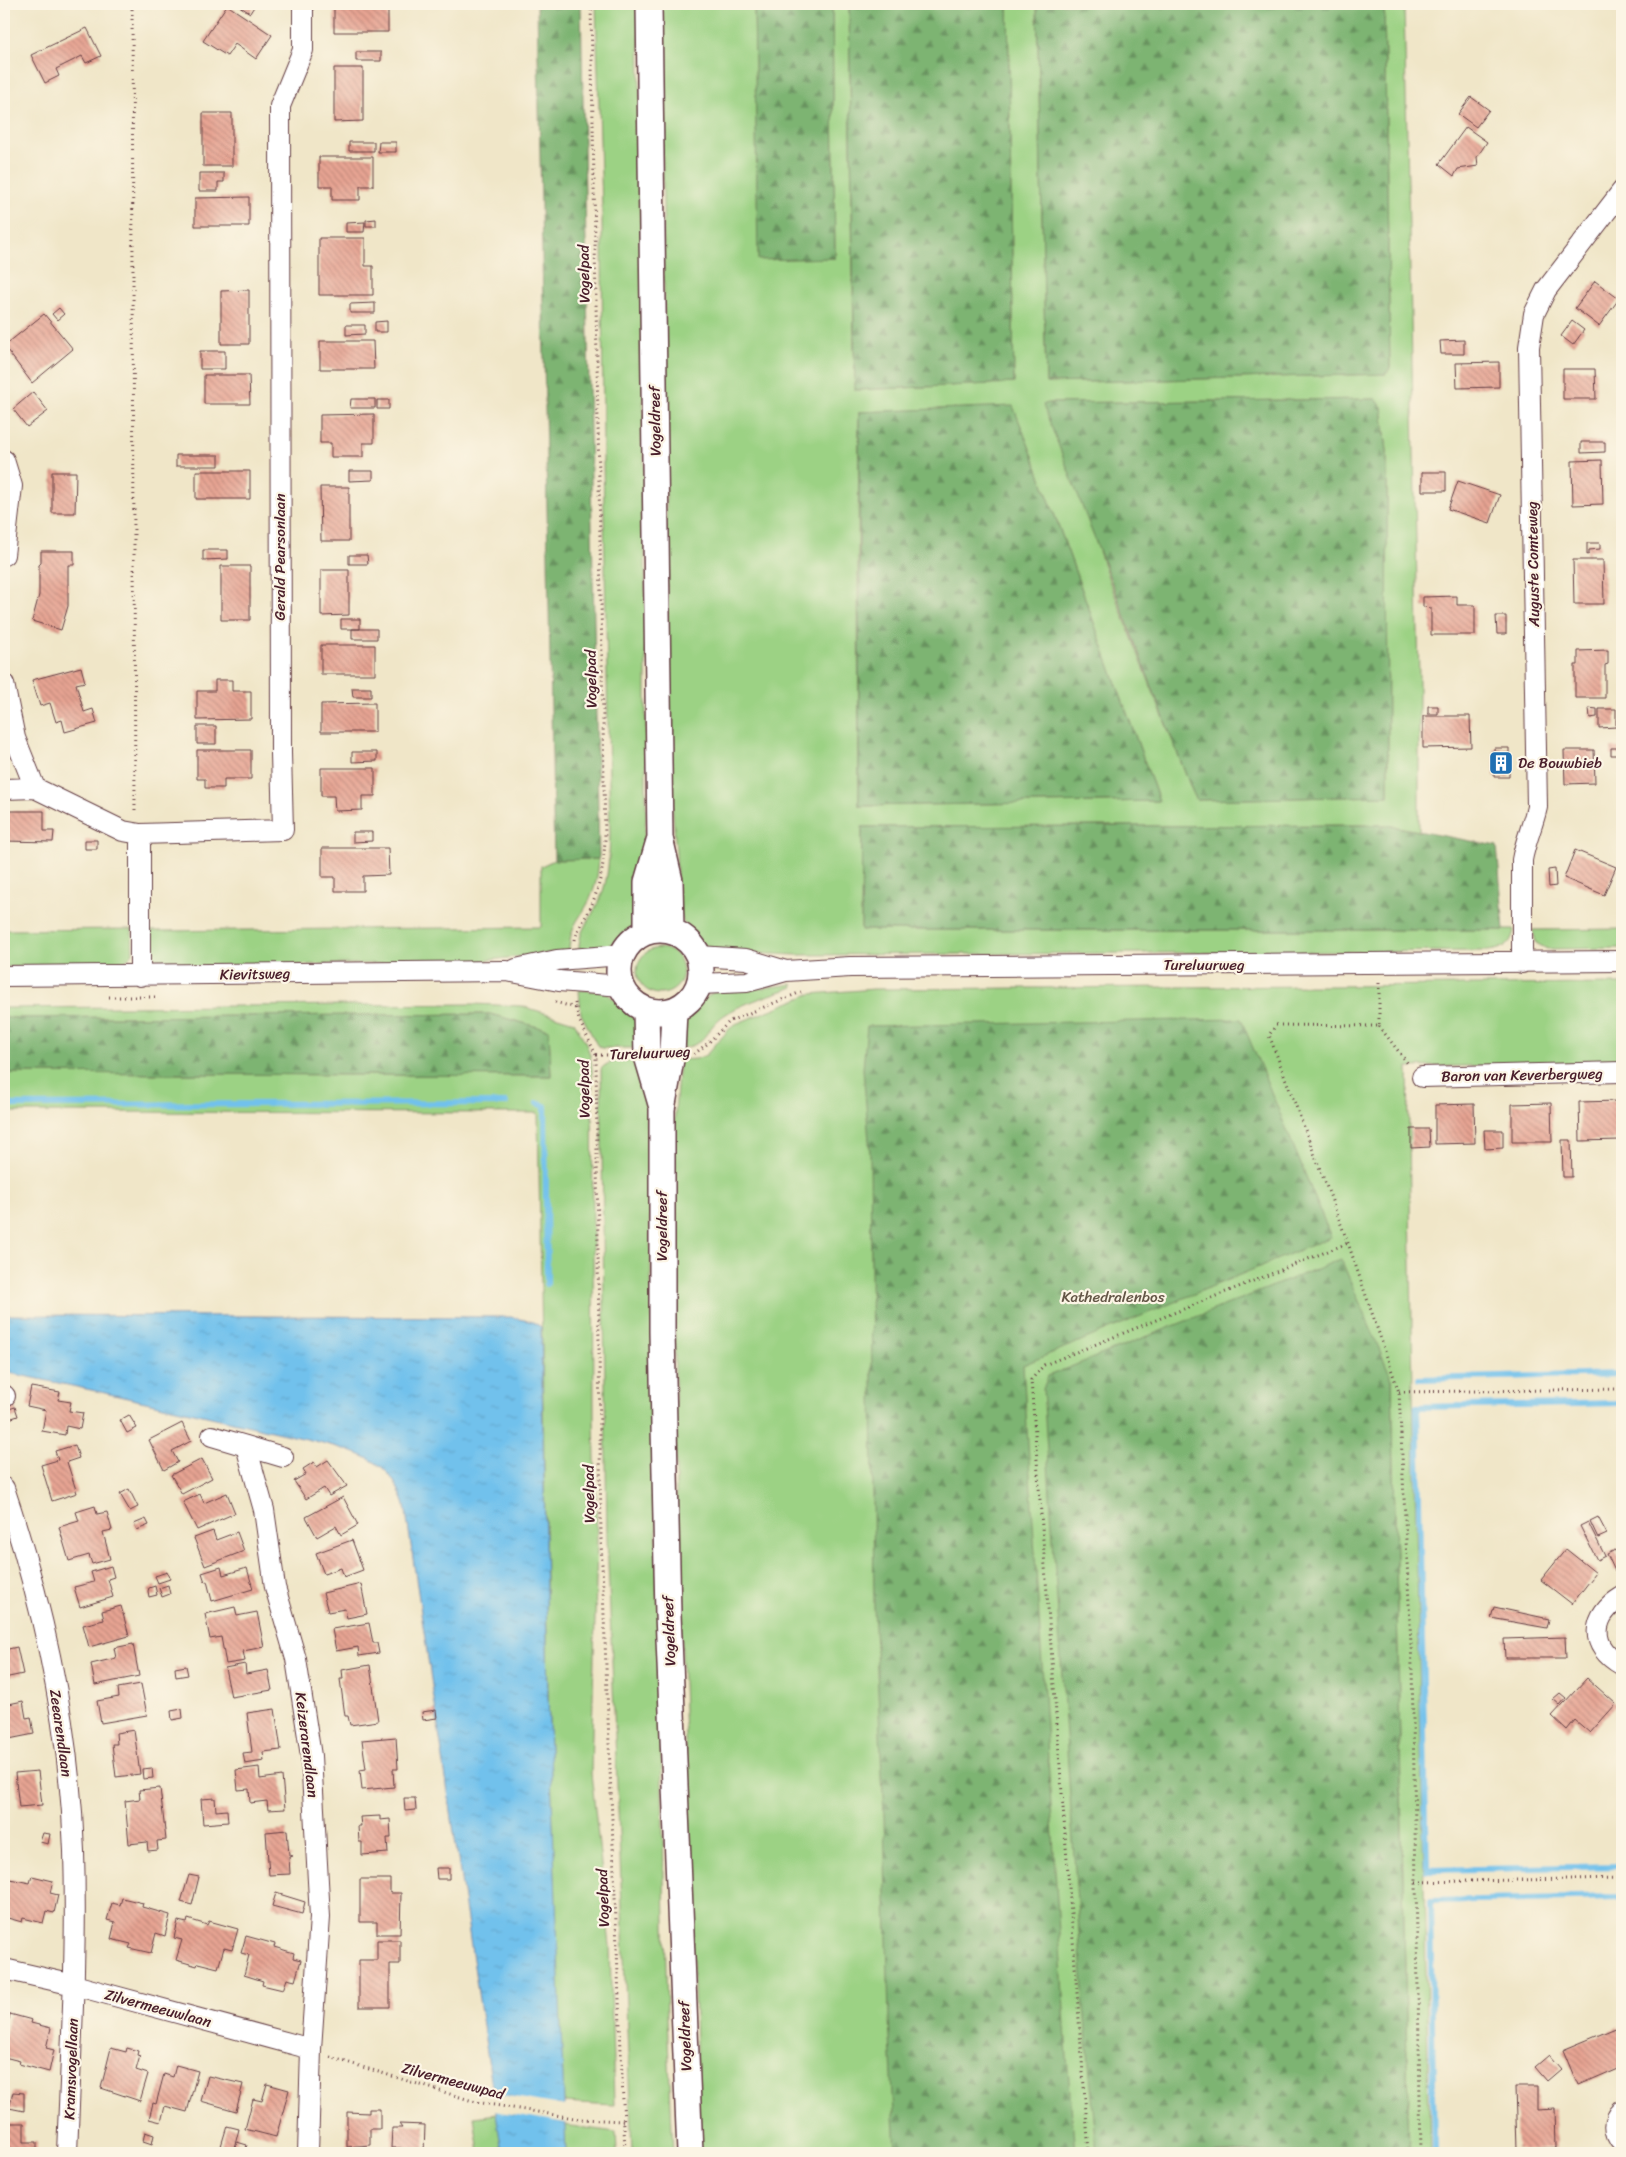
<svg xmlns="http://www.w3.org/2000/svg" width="1626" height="2157" viewBox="0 0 1626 2157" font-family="Sriracha,sans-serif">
<defs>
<pattern id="forest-firs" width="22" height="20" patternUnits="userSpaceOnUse" patternTransform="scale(1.25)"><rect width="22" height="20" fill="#7db472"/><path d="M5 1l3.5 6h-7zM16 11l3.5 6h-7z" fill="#68925e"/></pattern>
<pattern id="water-ripples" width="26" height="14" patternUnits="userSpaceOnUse" patternTransform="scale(1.25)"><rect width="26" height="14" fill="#71c1ec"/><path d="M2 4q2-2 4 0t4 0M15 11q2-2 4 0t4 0" fill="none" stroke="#63a5cb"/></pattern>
<pattern id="building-back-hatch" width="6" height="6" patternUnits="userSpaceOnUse" patternTransform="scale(1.25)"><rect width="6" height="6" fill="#e7a493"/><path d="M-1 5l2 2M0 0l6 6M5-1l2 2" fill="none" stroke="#bd8578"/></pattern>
</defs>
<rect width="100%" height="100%" fill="#fcf5e5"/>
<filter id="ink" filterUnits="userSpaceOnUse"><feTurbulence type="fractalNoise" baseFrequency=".02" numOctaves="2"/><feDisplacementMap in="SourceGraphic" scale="10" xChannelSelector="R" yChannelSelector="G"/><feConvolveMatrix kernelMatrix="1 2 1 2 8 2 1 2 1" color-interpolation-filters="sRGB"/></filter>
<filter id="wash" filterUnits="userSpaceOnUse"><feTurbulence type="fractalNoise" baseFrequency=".0096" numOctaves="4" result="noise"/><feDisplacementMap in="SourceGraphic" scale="20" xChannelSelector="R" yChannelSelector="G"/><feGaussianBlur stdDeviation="1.12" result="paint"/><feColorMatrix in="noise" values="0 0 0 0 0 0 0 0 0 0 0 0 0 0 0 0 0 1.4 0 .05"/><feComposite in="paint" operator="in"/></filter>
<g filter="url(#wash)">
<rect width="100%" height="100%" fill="#f0e6c8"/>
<path fill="#9cd284" stroke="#737858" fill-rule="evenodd" d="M596,4H639L646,644V818L642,872L635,923L611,945L599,950L579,951C578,928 592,919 600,899C609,879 609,856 610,834L603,458L602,209Z
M661,4H754L759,259L835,258L832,4H849L854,350L856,390L1014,383L1008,4H1037L1046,383L1386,374L1390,368L1384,4H1404L1419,676V831L1386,825L862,827L861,930H1514C1511,946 1503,949 1488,951L797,955L718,952L705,946L683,922L678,904L676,852L669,766ZM1376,399L1382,407L1387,451L1388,796L1197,800L1193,793L1109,580L1048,403ZM1013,407L1036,464L1159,801L859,806L858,552L859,412Z
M599,859C598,871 597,882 592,894C583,918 570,921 569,951L472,962L162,967L150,954L149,931L541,927V866L554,860Z
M132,929L133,953L120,967H4V930Z
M1622,929V948L1547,949L1536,943L1533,930Z
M637 971a23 23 0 1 1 46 0a23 23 0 1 1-46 0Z
M793,984V987C772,995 741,1003 723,1016C703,1031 707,1047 678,1048L682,1021L687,1013L712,993L724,990L763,988Z
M1622,984V1063L1408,1067L1413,1391L1430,2153H1409L1392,1379L1401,2153H700L676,1488L673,1140L679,1060L696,1059L706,1055L733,1025L810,994L874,989Z
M579,990L605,992L623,1006L633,1017L639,1029L640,1048H602L597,1045L581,1014Z
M472,1004L522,1006L574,1022L586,1043L590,1055L592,1069L594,1418L597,1542L591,1773L610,1946L614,2105L563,2102L548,1698L538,1113L4,1112V1073L551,1076L549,1030L490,1014L4,1018V1008Z
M642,1061L648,1134L667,2016L673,2153H632L607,1538L601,1069C610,1058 628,1061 642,1061Z
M497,2114L502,2153H479L474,2117Z
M563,2125L616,2132L617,2153H566Z"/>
<path fill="url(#forest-firs)" stroke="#646a4e" d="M537,4H581L599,859L554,860Z
M754,4H832L835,258L758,260Z
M849,4H1008L1014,383L855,390Z
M1037,4H1384L1390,368L1386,374L1046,383Z
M1376,399L1382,407L1387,451L1388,796L1197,800L1193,793L1043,405L1048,403Z
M1013,406L1036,464L1159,801L859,806V412Z
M1386,825L1497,846L1504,930H861L862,827Z
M490,1014L549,1030L551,1076L4,1073V1018Z
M1241,1019L1331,1237L1023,1365L1067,2057L1075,2153H896L889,2019L884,1817L874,1608L870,1153L863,1069L867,1026Z
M1341,1259L1392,1379L1409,2153H1097L1084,2007L1043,1389L1048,1376Z"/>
<path fill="url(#water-ripples)" stroke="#5e708c" d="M4,1315L511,1317L533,1322L541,1327L548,1698L566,2153H502L405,1505C399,1489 391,1472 376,1463C349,1446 295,1437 263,1429C177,1409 91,1389 4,1372Z"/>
<path fill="#f0e6c8" d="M491,2093L565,2106L566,2123L494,2111Z"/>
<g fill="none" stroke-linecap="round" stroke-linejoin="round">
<path stroke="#71c1ec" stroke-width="6" d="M537,1103L545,1106L547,1284
M4,1105L506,1103
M1419,1379L1622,1374
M1622,1403L1417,1407L1427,1870L1622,1866
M1434,2153L1430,1901L1622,1897"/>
</g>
<g id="blocks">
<path fill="url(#building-back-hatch)" d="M236,4H253L255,5L250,13Z
M334,4H388V32H334Z
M227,5L272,35L256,59L235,44L227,56L203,41Z
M87,28L101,56L86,63L82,56L56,69L59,76L45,83L31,55Z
M356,52H381V61H356Z
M334,68H363V121L334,122Z
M1471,97L1489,110L1476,127L1458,114Z
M203,113H232V166H203Z
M1466,127L1487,142L1477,157L1478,166L1458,169L1454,176L1439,164Z
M349,142H374V151H349Z
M379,142H396V152H378Z
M319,157H373V186H360V200H332V186H319Z
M199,173H224V182H218V191H199Z
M249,197V226H195V198Z
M376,219V226H366V220Z
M365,222L364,232H346V223Z
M319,238H365V266H373V295H319Z
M1595,281L1619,299L1599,326L1575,308Z
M249,290V344H221V291Z
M375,303V313H350V304Z
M59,308L64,314L57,320L52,314Z
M44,314L73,349L32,383L4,346Z
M387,321V332H375V322Z
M1572,321L1584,330L1573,345L1561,336Z
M346,325H365V334L346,335Z
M1464,340V354H1441L1440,341Z
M320,341H373L374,369H320Z
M200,351H225V369H200Z
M1499,362V387L1457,388L1456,363Z
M1563,369H1595L1596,399H1563Z
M204,375H249L250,404H204Z
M33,392L48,411L27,427L13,409Z
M351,399H375V408H350Z
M377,400H389V409H377Z
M374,414V443H363V457H331V443H320V415Z
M1581,442H1605V452L1581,453Z
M176,455H219V466H176Z
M1602,460L1603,504L1573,505L1572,461Z
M196,471H250V499H196Z
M349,471H373V480L349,481Z
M52,472H76L75,513H52Z
M1422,472H1446V491H1422Z
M1458,481L1500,495L1490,523L1448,509Z
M320,487H349V541H321Z
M1587,543H1600V549L1589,550V554L1587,555Z
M203,550H228V559L203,560Z
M41,551H74V565H68V606L61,630L32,621L39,595V565L41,563Z
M349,555H367L368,564H349Z
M1573,560H1603L1604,604H1574Z
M221,566H250V620H221Z
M321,570H349V615L321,616Z
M1457,596V605H1475V635H1431V608L1423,607V597Z
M1496,616H1506V634H1497Z
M341,619H360V629H341Z
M352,629H377V639H352Z
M321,645H375V674H321Z
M1608,650V664L1605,665V698H1575V665H1578V651Z
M81,667L85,682L76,684L84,712L93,709L97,723L65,732L62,720L56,722L50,703L40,706L32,680Z
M215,680H232V691H251V719L197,720V691H215Z
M352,688H371V697H353Z
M375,703V732H321V704Z
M1428,706H1438V714H1428Z
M1589,708L1597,709V717L1590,718Z
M1599,709H1616V727L1599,728Z
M1423,716H1470L1471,747L1423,748Z
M197,726H216V744H197Z
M1494,748H1509V777H1494Z
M1611,748H1619L1620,755H1611Z
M197,750H251V779H224V788H205V779H197Z
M1564,750H1594L1595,783L1565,784Z
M352,752H377V761L352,762Z
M321,768H375V796H362V810L335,811L334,796H321Z
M5,811H44V831H54L53,842L4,841Z
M353,832H372V841L353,842Z
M85,840H97V849H85Z
M322,848H388L389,875L363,876V891H335V877H322Z
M1575,850L1616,867L1604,895L1564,878Z
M1555,869L1556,886L1549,887L1548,870Z
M1619,1101L1620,1140L1580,1141L1579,1102Z
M1551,1103L1552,1142H1512V1104Z
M1474,1104L1475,1143L1435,1144V1105Z
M1411,1129H1429L1430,1147L1411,1148Z
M1484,1130H1503V1148L1485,1149Z
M1562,1140H1571L1572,1177H1563Z
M31,1387L60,1392L58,1400L71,1402L69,1411L83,1413L80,1429L66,1426L65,1435L42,1431L46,1410L27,1406Z
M15,1407L18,1416L9,1419L6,1410Z
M129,1415L137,1428L127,1433L120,1420Z
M182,1423L191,1441L172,1451L178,1462L164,1470L149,1440Z
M75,1445L79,1458L67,1462L77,1493L52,1501L41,1465L58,1460L55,1451Z
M202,1459L212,1478L182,1494L171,1475Z
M328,1460L347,1486L329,1496L324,1488L306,1499L294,1481L306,1474L303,1469L314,1462L317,1467Z
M129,1489L138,1507L130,1511L120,1494Z
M227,1493L235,1513L197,1530L183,1502L200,1494L204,1503Z
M343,1497L358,1525L341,1535L336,1526L317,1537L306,1517Z
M95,1506L97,1514L107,1512L112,1530L103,1532L110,1559L92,1564L89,1555L69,1561L59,1527L79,1521L76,1512Z
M1598,1517L1607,1534L1598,1538L1590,1521Z
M146,1519L149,1525L137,1530L134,1524Z
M1588,1522L1605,1556L1597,1560L1580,1526Z
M213,1531L216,1540L237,1532L244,1551L205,1566L194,1538Z
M352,1540L363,1570L344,1577L341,1568L324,1574L316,1553Z
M1566,1549L1596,1573L1572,1604L1541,1580Z
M1615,1550L1622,1564V1567L1615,1571L1607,1554Z
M111,1566L114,1577L108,1579L113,1597L80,1607L74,1587L94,1582L91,1572Z
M221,1567L223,1575L247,1568L253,1589L212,1601L207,1581L205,1582L202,1573Z
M167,1572L170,1579L158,1583L155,1576Z
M361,1584L367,1614L347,1618L345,1609L328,1612L323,1593Z
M168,1585L170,1594L162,1597L159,1588Z
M155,1586L157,1595L149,1597L148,1591L149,1588Z
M121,1606L129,1636L89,1647L83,1625L104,1620L102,1611Z
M235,1607L237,1616L257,1612L264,1647L243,1651L245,1661L226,1664L221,1637L210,1639L205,1614Z
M1494,1607L1549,1619L1547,1628L1491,1618Z
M369,1623L373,1643H377L379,1653L359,1656L358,1647L336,1651L332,1629Z
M1565,1637L1566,1658H1505L1504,1639Z
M133,1644L139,1676L95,1685L91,1664L116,1658L114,1648Z
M17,1647L23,1674L4,1678V1650Z
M245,1664L246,1674L268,1670L272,1690L231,1697L225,1668Z
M370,1665L378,1721L350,1725L348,1716H345L340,1679H343L342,1670Z
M186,1666L188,1675L176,1677L175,1668Z
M1587,1678L1616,1704L1590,1733L1575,1720L1567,1730L1552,1716Z
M141,1684L147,1715L101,1723L97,1701L119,1697L118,1688Z
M1560,1693L1566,1698L1560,1705L1553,1699Z
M23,1701L26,1718L31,1717L34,1734L4,1740V1705Z
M182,1709L183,1718L172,1720L171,1711Z
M275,1709L281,1750L263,1752L264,1761L245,1764L243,1753L252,1752L247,1713Z
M436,1710L437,1718L423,1720L422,1712Z
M134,1730L140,1774L116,1777L112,1744H117L116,1733Z
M396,1737L398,1769H393L394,1787L362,1790L360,1770L366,1769L362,1740Z
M259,1767L260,1779L282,1776L285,1809L268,1810L267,1801L250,1803L249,1789L238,1790L236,1770Z
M152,1768L153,1778L143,1779L142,1769Z
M38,1771L42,1805L19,1807L15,1773Z
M160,1788L166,1840L157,1841L158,1850L148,1851L147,1842L129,1844L125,1801L140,1799L139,1790Z
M215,1798L216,1811L227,1810L228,1822L203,1824L201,1799Z
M404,1798H415L416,1810L405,1811Z
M380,1816V1820L390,1819L391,1838H387L388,1853L362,1855V1842H359L358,1826H361L360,1817Z
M287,1830L289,1855L293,1856L289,1857L290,1874L269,1875L266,1832Z
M43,1833L50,1834L48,1844L40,1842Z
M436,1868H449V1879H437Z
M189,1875L199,1877L192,1905L181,1902Z
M32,1876L53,1881L50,1893L58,1895L54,1913L46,1911L43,1923L23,1918L22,1922L4,1917V1886L8,1887L10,1879L30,1883Z
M360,1879H390V1893H401L400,1934H377V1922H360Z
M276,1893L305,1902L302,1914L272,1906Z
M122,1898L143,1903L142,1907L170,1915L165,1936L156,1933L151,1953L129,1948L131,1944L111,1939L115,1922L107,1920L112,1903L120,1905Z
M188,1919L207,1925L209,1921L238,1929L232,1950L224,1948L218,1968L198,1963L197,1966L176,1960L182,1940L174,1938L178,1921L187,1923Z
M246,1936L275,1944L274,1947L294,1953L293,1958L301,1960L295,1981L287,1979L283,1990L262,1985L263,1981L244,1975L249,1955L241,1953Z
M377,1940H400V1964H390V2007H359V1960H377Z
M10,2014L32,2020L31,2023L51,2028L46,2048L54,2050L49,2072L19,2064L20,2061L4,2057V2034L5,2035Z
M1618,2027L1622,2038V2067L1578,2086L1563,2050Z
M111,2048L126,2052L127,2048L138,2051L137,2055L140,2056L136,2070L148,2074L140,2101L101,2088Z
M1549,2055L1561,2069L1547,2081L1535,2067Z
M176,2065L198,2071L187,2112L165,2106L161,2122L149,2119L153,2103L156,2104L164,2074L173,2077Z
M208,2076L243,2084L236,2111L201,2101Z
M267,2084L289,2090L276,2137L245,2129L253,2099L262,2101Z
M1515,2087H1537V2109L1555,2108L1556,2148L1517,2149Z
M13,2092L24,2093V2111L9,2108Z
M369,2109H380V2129H370V2145L347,2147V2112L369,2113Z
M4,2123H24V2142H37V2153H4Z
M399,2124L425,2125L424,2153H401V2148H391L392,2128H402Z
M227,2126L239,2129L234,2149L221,2146Z
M145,2132L154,2135L152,2144L143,2141Z
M237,2142L247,2145L244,2153H234Z"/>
</g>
</g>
<g filter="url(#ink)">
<use href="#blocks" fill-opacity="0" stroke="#633d43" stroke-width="1"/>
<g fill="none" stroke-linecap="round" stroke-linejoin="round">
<defs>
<path id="minor" d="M4,460L12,486L4,555
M4,684L15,738L35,788L123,831L140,834
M4,789L35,788
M699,956L746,959L786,971
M1522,963V860C1525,842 1533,825 1537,807L1529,347L1534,314L1546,290L1622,191
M516,969L557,960L622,955
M4,976L507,971L559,981L622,986
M140,976V834L283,830L281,753L280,106L303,50V4
M700,984L747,982L786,971L850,967L1622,961
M1422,1077L1622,1072
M4,1395L5,1396
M212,1436L283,1457
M246,1446L264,1510L275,1587L296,1659L311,1756L320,1917L311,2049L308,2153
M4,1488C43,1604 70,1728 74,1851C77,1952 71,2053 67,2153
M1622,1597C1591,1616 1588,1646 1622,1665
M4,1969L74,1985L311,2049
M1622,2110C1613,2118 1613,2133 1622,2142"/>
<path id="major" d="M649,4L660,838L670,881L671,931
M619 971a41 41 0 1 1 82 0a41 41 0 1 1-82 0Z
M647,932V882L659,841
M646,1010L647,1056L661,1104
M674,1011L672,1054L662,1109V1332L668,1614L690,2153"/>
</defs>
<use href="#minor" stroke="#633d43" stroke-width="22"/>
<use href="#major" stroke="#633d43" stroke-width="28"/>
<path stroke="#633d43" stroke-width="3" stroke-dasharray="1 4" stroke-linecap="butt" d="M132,4L135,814
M575,940C578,926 587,917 592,904C601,883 604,862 605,839L591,4
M1379,983V1026L1276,1025L1269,1035L1348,1243L1399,1392L1412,1666L1421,2153
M109,997H158
M555,1002L576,1008
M575,1003L579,1020L596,1055L601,1538L625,2153
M1379,1026L1409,1065
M694,1054L707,1044L730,1021L801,992
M596,1055H626
M1399,1392L1622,1389
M1416,1882L1622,1878
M330,2057L476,2102L580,2119L623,2121
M1089,2153L1031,1380L1044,1365L1348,1243"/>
<use href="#minor" stroke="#fff" stroke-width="20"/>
<use href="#major" stroke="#fff" stroke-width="25"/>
</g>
</g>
<defs>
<symbol id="building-square" viewBox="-11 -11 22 22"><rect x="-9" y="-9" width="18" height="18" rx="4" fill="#1f6fb2" stroke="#fcf5e5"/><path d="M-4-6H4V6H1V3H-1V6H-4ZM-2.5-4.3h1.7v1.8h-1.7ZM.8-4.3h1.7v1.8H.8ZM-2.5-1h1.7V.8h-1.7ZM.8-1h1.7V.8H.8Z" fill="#fff"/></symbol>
</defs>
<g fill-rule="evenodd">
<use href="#building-square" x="1487" y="749" width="28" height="28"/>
</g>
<g text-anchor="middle" stroke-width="4.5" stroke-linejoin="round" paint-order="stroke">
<g font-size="15" fill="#4a1f2b" stroke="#fcf5e5">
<text transform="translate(584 274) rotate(-91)" y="5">Vogelpad</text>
<text transform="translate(655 421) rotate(-91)" y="5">Vogeldreef</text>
<text transform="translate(280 557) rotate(-90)" y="5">Gerald Pearsonlaan</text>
<text transform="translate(1533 564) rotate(-91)" y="5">Auguste Comteweg</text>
<text transform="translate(591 679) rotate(-91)" y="5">Vogelpad</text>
<text x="1204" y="970">Tureluurweg</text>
<text transform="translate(255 974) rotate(-1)" y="5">Kievitsweg</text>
<text transform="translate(650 1053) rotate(-2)" y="5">Tureluurweg</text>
<text transform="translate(1522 1075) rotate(-1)" y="5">Baron van Keverbergweg</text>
<text transform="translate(584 1089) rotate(-91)" y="5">Vogelpad</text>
<text transform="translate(662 1226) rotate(-90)" y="5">Vogeldreef</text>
<text transform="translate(589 1494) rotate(-91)" y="5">Vogelpad</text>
<text transform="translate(669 1631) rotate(-92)" y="5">Vogeldreef</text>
<text transform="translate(61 1733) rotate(82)" y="5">Zeearendlaan</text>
<text transform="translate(307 1745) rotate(83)" y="5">Keizerarendlaan</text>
<text transform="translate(603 1898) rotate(-92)" y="5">Vogelpad</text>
<text transform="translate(158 2008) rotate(15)" y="5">Zilvermeeuwlaan</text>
<text transform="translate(685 2036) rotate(-92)" y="5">Vogeldreef</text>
<text transform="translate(71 2069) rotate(-88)" y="5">Kramsvogellaan</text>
<text transform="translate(453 2081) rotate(15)" y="5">Zilvermeeuwpad</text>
</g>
<g font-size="15" fill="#4a1f2b" stroke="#fcf5e5" text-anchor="start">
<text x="1518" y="768">De Bouwbieb</text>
</g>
<g font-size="15" fill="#635546" stroke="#fcf5e5">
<text x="1113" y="1302">Kathedralenbos</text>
</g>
</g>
<rect width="1626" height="2157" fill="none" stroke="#fcf5e5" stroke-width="20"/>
</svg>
